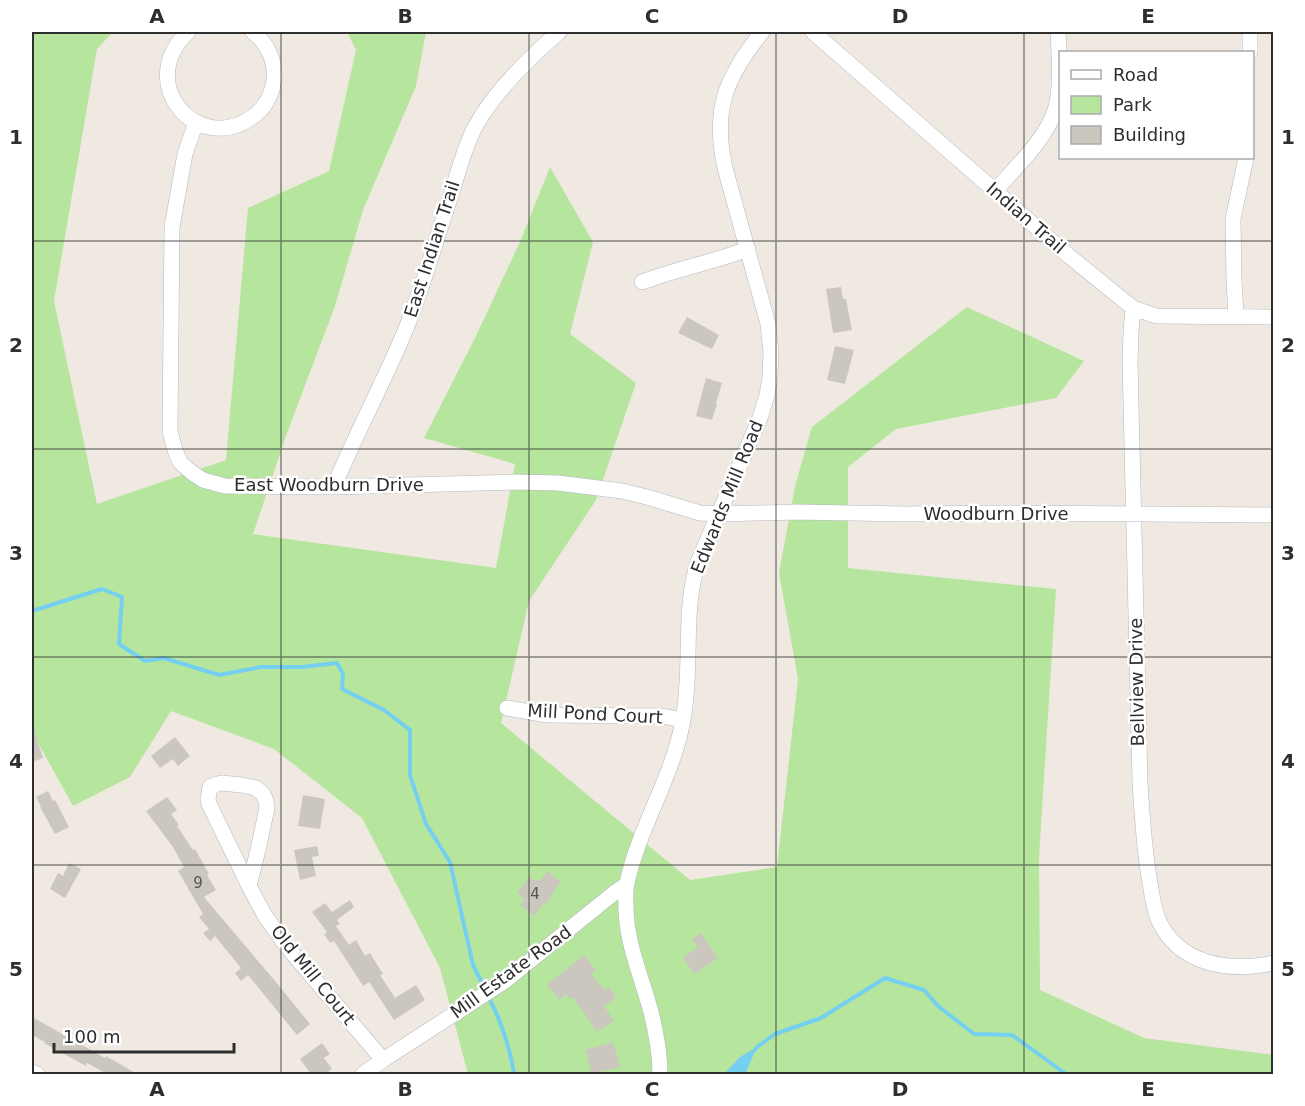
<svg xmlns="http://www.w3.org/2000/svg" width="1305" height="1106" viewBox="0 0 1305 1106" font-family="'DejaVu Sans',sans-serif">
<rect width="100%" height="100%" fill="#efe9e1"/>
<path fill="#b6e59e" d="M32,32H113L97,49L54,301L97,504L226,460L248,208L329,171L356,50L347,32H426L416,86L363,210L335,306L287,433L253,534L496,568L515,464L424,438L475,338L520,242L550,167L593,242L570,334L636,383L596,500L529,601L501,723L690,880L777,867L798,679L779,573L795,486L812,427L967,307L1084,361L1056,398L896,429L848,467V568L1056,589L1039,857L1040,990L1144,1038L1273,1055V1074H468L440,968L362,818L274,749L171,711L130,777L73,806L32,732Z"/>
<path fill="#75cff0" d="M757,1047L745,1074H724L740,1057Z"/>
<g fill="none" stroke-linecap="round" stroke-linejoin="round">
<path stroke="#75cff0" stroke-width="4" d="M32,611L102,589L122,597L119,644L145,661L164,658L219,675L261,667H302L337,663L343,674L342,689L384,710L410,730V775L426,824L450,862L473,965L485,989
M488,996C501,1021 510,1047 514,1074
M755,1050L757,1047L775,1034L821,1018L885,978L924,990L938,1006L974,1034L1012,1035L1066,1074"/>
</g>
<path fill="#cbc7bf" d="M841,287L843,299H846L852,330L833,333L826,289Z
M687,317L719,335L712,349L678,333Z
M835,346L854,350L845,384L827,380Z
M706,378L722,383L716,403L717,404L712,420L696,416Z
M33,727L43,758L32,762V728Z
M175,737L190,756L178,766L173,759L160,768L151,756Z
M48,791L53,801L55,800L69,827L55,834L40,807H41L36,797Z
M303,795L325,799L320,829L298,826Z
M167,797L177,810L171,814L179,825L177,826L193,850L195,849L209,874L207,875L216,890L204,897L275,981L310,1024L297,1035L248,975L241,981L235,973L241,968L215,936L210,941L203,933L209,929L199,917L203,914L178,871L184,867L173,847L146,811Z
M317,846L319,856L312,857L316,876L300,880L294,850Z
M69,863L81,869L65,898L50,889L58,873L63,876Z
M548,871L561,882L551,895L552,896L546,904L544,903L534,916L520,905L525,899L517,893L530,877L535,881L537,879L540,881Z
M350,900L354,907L337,920L340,924L336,926L349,945L356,940L365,956L370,953L383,974L380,975L395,998L416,985L425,1000L394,1020L369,982L363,986L334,941L330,943L324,934L327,932L312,912L325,903L332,912Z
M701,933L718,958L694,974L683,957L698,948L692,939Z
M584,955L596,970L591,974L605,990L609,987L616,998L604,1006L614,1021L597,1032L573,997L570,999L566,994L560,1000L547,985Z
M32,1017L105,1058L106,1056L137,1074H107L87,1063L86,1066L44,1043L45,1042L32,1035Z
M613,1042L620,1067L592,1074L585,1050Z
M322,1043L330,1054L324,1058L332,1069L325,1074H311L300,1059Z"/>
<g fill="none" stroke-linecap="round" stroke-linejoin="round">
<defs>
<path id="minor" d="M188,32C134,83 197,155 251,118C264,110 272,95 274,80C276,61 267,43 253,32
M813,32L995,191L1069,256L1133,308L1156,316L1274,317
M1250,32V52
M196,122L185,154L172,227L170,431L175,450L180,462L191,472L203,480L225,486L334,487L515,482L558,483L622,491L647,497L700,513L718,514L797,512L905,514L1004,513L1274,515
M995,191C1017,165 1055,132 1058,96C1061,75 1059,53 1058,32
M642,282C677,269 713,262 748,249
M1133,308L1131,332L1130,362L1140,782C1142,816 1144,850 1150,883C1152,896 1154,908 1158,919C1179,966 1230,972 1274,963
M1236,316L1234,281L1233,219L1246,158
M334,487C357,430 387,377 409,321C425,280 437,237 451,195C458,173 464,148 475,127C494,92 529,58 559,32
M507,708L547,715L662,716L683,720
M222,783L241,785L256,788L263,794L266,801L267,808L258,850L249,886L209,804L208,799L210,787L217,784Z
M249,886L265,916L288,948L383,1060
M32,1072L37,1074
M363,1074L383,1060L505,981L614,893L626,885
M660,1074C660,1053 656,1032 651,1012C642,978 627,945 626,910C626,901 625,891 627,883C639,827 673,777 683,720C693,667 682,613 698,562L760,418L767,395L770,377L771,352L768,324L725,168C712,109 726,77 762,32"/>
</defs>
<use href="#minor" stroke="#b4b7c1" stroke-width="16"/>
<use href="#minor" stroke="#fff" stroke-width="15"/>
</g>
<path fill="none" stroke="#2e2e2e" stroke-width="1.5" stroke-opacity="0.55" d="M281,32V1074M529,32V1074M776,32V1074M1024,32V1074M32,241H1274M32,449H1274M32,657H1274M32,865H1274"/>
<g text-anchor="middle" stroke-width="5" stroke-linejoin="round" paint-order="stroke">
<g font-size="15" fill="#555452">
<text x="198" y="888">9</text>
<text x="535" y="899">4</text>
</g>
<g font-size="18" fill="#2e2e2e" stroke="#fff">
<text transform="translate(1026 218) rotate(41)" y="6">Indian Trail</text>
<text transform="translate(432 249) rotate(-72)" y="6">East Indian Trail</text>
<text x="329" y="491">East Woodburn Drive</text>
<text transform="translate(727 497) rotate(-68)" y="6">Edwards Mill Road</text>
<text x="996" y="520">Woodburn Drive</text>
<text transform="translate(1137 682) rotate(-91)" y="6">Bellview Drive</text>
<text transform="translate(595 714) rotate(3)" y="6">Mill Pond Court</text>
<text transform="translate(511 972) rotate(-36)" y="6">Mill Estate Road</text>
<text transform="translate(313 975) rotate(51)" y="6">Old Mill Court</text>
</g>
</g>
<rect width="1305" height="1106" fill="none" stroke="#ffffff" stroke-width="66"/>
<rect x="1059" y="51" width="195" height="108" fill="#ffffff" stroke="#ababab" stroke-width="1.5"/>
<rect x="1071" y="70" width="30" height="9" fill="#ffffff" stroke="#ababab" stroke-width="1.5"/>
<text x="1113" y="81" font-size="18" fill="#2e2e2e">Road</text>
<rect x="1071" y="96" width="30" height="18" fill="#b6e59e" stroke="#ababab" stroke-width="1.5"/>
<text x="1113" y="111" font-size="18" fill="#2e2e2e">Park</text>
<rect x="1071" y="126" width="30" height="18" fill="#cbc7bf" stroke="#ababab" stroke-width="1.5"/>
<text x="1113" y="141" font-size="18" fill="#2e2e2e">Building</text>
<path d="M54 1043v9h180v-9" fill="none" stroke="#2e2e2e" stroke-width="3"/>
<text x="63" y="1043" font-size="18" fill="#2e2e2e" stroke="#ffffff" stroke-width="4.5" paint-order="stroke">100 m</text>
<rect x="33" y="33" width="1239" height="1040" fill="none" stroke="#2e2e2e" stroke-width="2"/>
<g font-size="20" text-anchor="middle" font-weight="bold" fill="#2e2e2e">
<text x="157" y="23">A</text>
<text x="405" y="23">B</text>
<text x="652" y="23">C</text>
<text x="900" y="23">D</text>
<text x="1148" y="23">E</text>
<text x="16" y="144">1</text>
<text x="1288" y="144">1</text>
<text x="16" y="352">2</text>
<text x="1288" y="352">2</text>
<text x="16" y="560">3</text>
<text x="1288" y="560">3</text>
<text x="16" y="768">4</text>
<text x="1288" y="768">4</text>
<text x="16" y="976">5</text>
<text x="1288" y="976">5</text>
<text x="157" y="1096">A</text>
<text x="405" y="1096">B</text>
<text x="652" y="1096">C</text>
<text x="900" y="1096">D</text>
<text x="1148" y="1096">E</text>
</g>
</svg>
